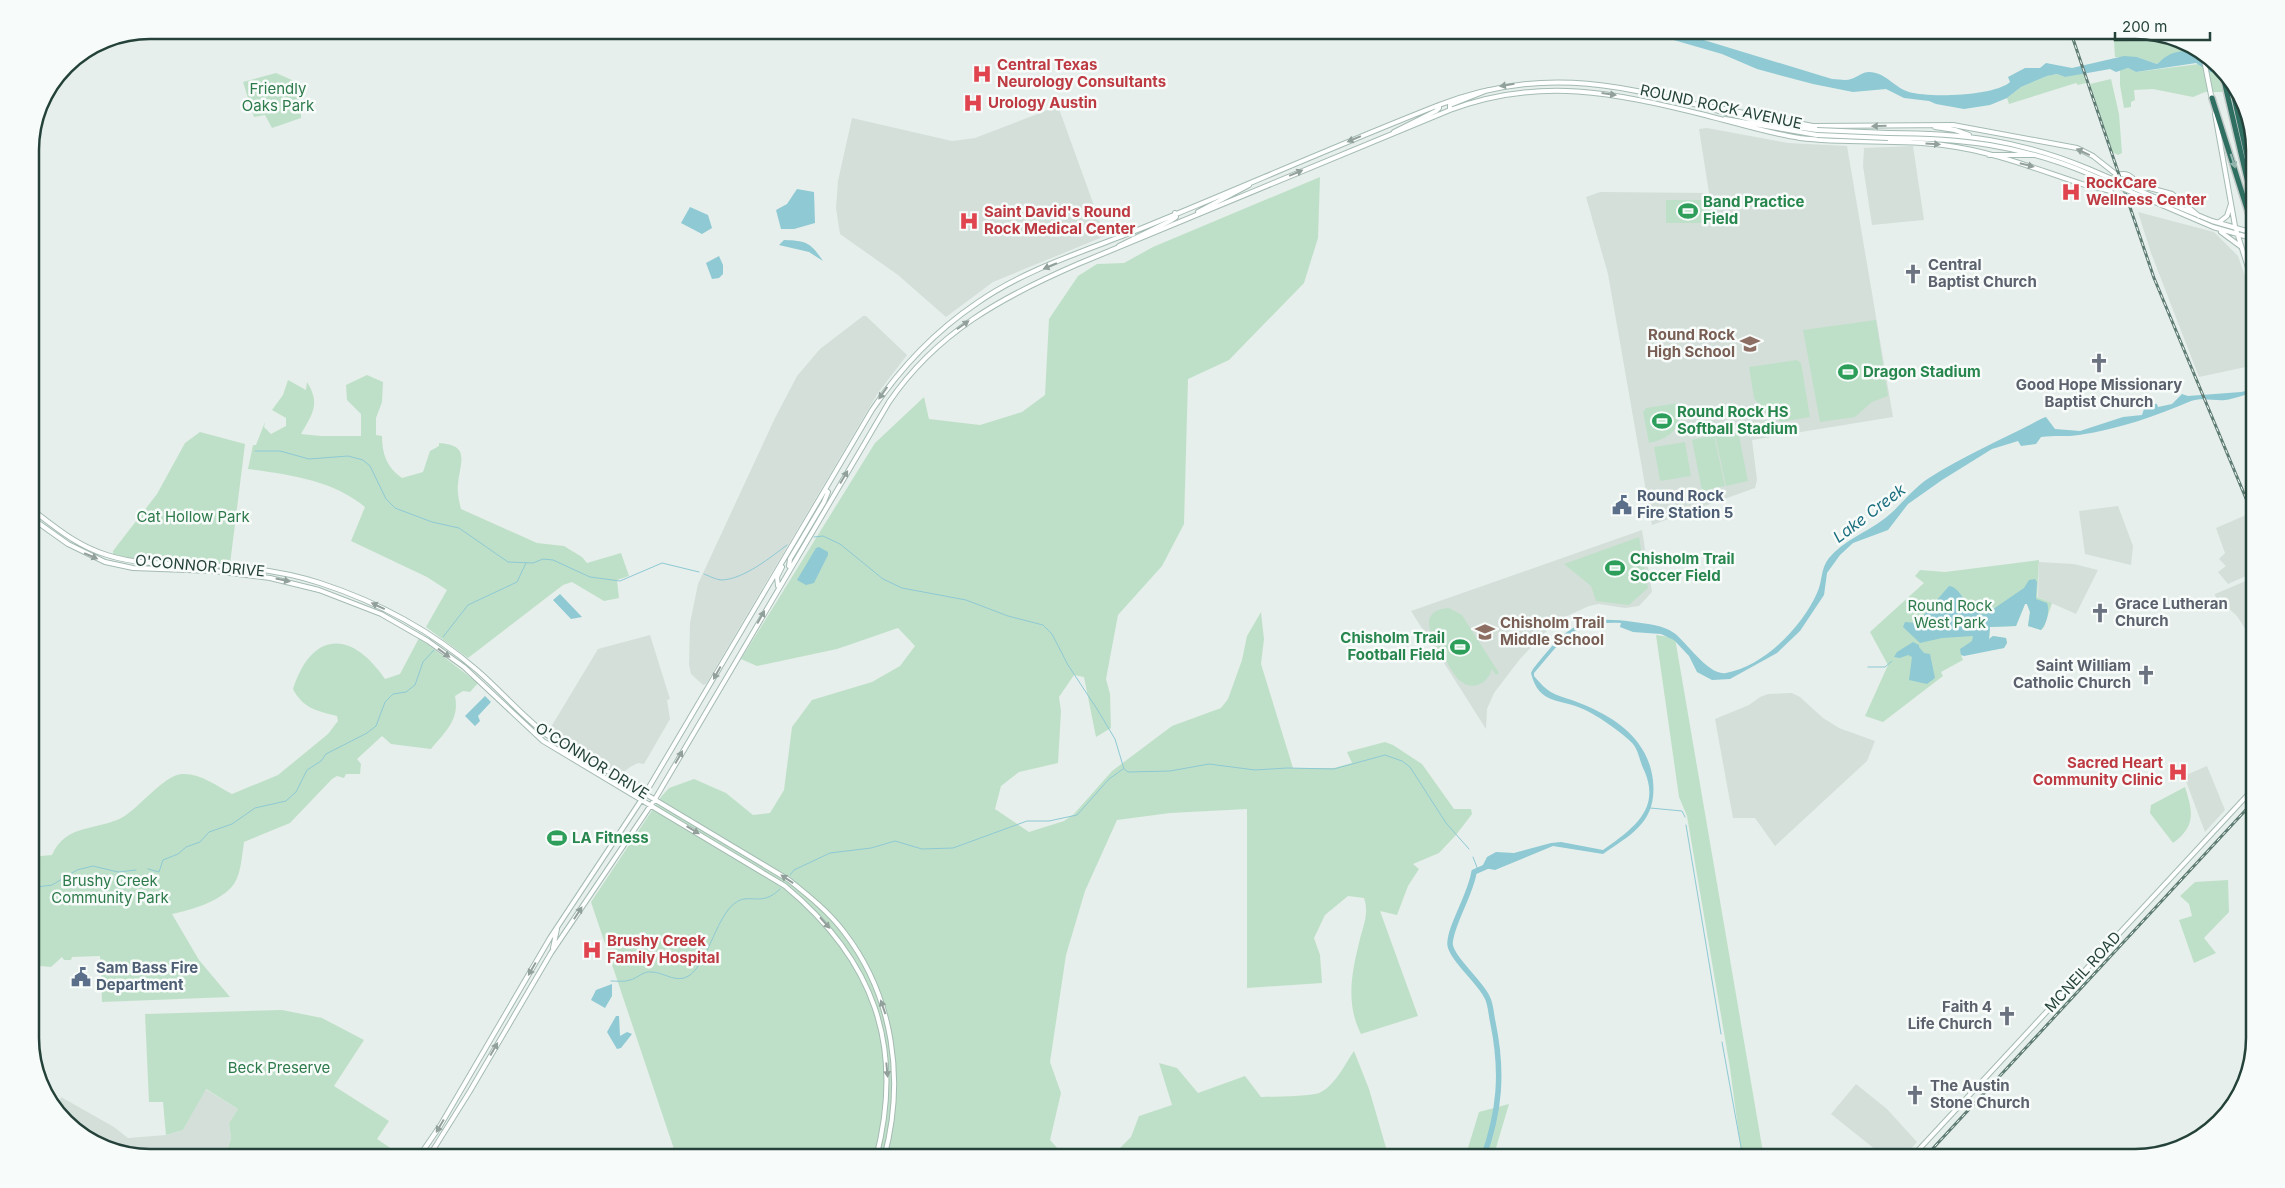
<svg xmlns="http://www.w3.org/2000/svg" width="2285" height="1188" viewBox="0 0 2285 1188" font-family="Inter,sans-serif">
<rect width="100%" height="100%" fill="#e6efeb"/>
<path fill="#d4dfda" d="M2115,30H2135L2182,42L2116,41Z
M1058,106L1105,236L993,282L946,317L898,275L840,234L836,208L838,181L852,118L952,141L975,138Z
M1707,128L1788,143L1847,146L1893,417L1752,440L1757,480L1755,488L1652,525L1608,274L1586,197L1600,192L1709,193L1699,129Z
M1913,146L1924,220L1872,225L1863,166L1864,148Z
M2138,212L2214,232L2238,256L2255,305V365L2199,377L2151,253Z
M863,316H866L907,355L878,393L706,684L703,685L691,674L689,664L690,623L698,584L775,418L797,376L820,349Z
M2118,506L2133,546L2131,565L2085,554L2079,511Z
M2246,515L2255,536V572L2228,584L2218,572L2226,566L2219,559L2225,553L2216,528Z
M1642,530L1652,592L1639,606L1625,608L1599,604L1589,606L1556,621L1520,659L1494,693L1487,709L1486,729L1411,611Z
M2039,562L2074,564L2098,570L2076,614L2038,597Z
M2255,577V644L2237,616L2215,596V594Z
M650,635L670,699L667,700L670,719L644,764L638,763L630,767L619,776L548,732L598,649Z
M1792,693L1800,697L1823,718L1839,728L1875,741L1867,761L1775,846L1755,818H1733L1715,719L1749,705L1760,697L1768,694Z
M2207,766L2225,810L2205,832L2184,776Z
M1856,1084L1887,1109L1917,1142L1903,1158H1886L1831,1114Z
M205,1089L238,1109L229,1123L231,1139L224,1158H213L207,1154L200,1158H150L97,1146L57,1110L61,1097L114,1127L128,1138L166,1135L183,1130Z"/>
<path fill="#bfe0c8" d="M2114,41L2188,42L2235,83L2238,92H2205L2193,97L2153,89L2134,90L2135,100L2131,102V107L2124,108L2120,85V70L2128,68L2136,72L2199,64L2179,53L2167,56L2157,64L2137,57H2115Z
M276,73L301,84V118L272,128L265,115L254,117L243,82Z
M2083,73L2086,83L2078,85L2076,83L2009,104L2007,98L2021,87L2047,76L2057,74L2065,77Z
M2111,79L2119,114L2122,153L2118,155L2112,152L2090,84Z
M1320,177L1318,238L1304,283L1229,360L1188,379L1184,524L1162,566L1118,615L1106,679L1110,694L1111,728L1096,737L1084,677L1074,675L1059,697L1061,711L1058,763L1019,772L1001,786L995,809L1029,832L1064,821L1074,814L1112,771L1172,726L1221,708L1228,699L1242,660L1247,636L1261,612L1264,639L1261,664L1293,768H1334L1352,763L1347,752L1385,742L1393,745L1422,764L1454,809H1471L1472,814L1456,835L1439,853L1413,864L1419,869L1408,886L1397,915L1380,911L1418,1016L1361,1034C1345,1003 1352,971 1360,939C1364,924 1369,913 1364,898L1348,896L1325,915L1314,938L1320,955L1322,983L1247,988V809L1170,813L1117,820L1085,891L1066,955L1050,1062L1061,1093L1050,1140L1060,1151L1062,1158H677L591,902L661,797L669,788L694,779L726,793L753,815L770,813L784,790L792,727L812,700L872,682L900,666L915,646L898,628L837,649L757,666L741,659L875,443L924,397L929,419L980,425L1022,412L1045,395L1049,319L1078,276L1097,264L1124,263L1153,247Z
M1666,200H1710V223H1666Z
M1876,320L1888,396L1872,402L1855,417L1820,422L1803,330Z
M1797,360L1801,363L1810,417L1781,422L1764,411L1754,398L1749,367Z
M367,375L383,382L382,402L376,418V435L382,436C382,454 387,468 402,478L423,472L430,451L439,446V443C471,445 460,462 458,484C457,492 459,501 461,509L537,543L564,546L582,557L587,563L621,553L629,576L617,580L619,598L604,601L572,582L563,585L468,658L426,627L447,590L427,577L351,541L365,507C332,480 290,475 248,469L253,445H256L265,422L264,427L271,434L286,426V418L272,410L283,395L288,380L306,390L307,382C321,404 312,414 301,434L321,436H361V414L347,400L346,385Z
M1678,403C1682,427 1673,438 1649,443L1643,412L1646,408Z
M1738,431L1748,481L1726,486L1715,435Z
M200,432L245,444L230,564L146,561L113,555V551L157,494L185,443Z
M1714,435L1725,486L1702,491L1692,440Z
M1685,442L1691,476L1660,481L1654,447Z
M1639,537L1648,588L1629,605L1596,601L1591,586L1564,564Z
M2039,560L2037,597L2052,603L2044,627L2041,630L2028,626L2030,612L2027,604H2025L2016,626L1990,627L1989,639L1993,636L2006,638L2007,643L2004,648L1961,655L1963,660L1941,672L1943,676L1883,722L1865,716L1888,665L1870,632L1924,583L1915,576L1920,570L1945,572Z
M1449,608L1462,615L1499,673L1496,675L1492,669C1488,684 1472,692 1459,680C1453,674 1449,665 1444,658C1435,643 1413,610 1449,608Z
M1656,635L1675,638L1764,1158H1742L1730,1068L1687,816L1679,797Z
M419,638L478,683L470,692L463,691L455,696C460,720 445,732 431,749L391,744L382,736L357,759L361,764L360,774H346L344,778L337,776L332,779L290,823L244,842C242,855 241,874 234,884C222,901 191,910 172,914L199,960L230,997L102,1002L100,956L72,957L71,960H64L62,957L51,967L30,965V857L52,855C66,823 98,831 123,817C140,807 164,775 182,774C200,773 217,786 232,794L278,775L328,734L338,721L337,716C316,711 303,708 293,689C312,630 352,630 385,679L400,674Z
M2185,787C2193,812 2196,826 2173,843L2150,813L2151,805Z
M2228,880L2229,912L2204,938L2216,953L2194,963L2179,920L2192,916L2189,904L2180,896L2195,882Z
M282,1010L322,1018L364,1040L334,1086L389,1121L377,1139L405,1158H224L231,1139L229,1123L238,1109L206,1089L183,1130L166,1135L163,1102H149L145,1014Z
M1354,1051L1369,1089L1389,1158H1110L1131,1137L1139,1116L1172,1105L1159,1063L1177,1068L1198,1093L1245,1076L1261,1097C1272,1097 1312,1096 1319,1093C1335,1086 1345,1064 1354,1051Z
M1509,1104L1493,1158H1459L1468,1148L1479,1112Z"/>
<path fill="#8ec9d4" d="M1639,30H1663L1684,34L1832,79C1839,79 1846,81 1851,79C1858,77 1862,72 1869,72C1885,72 1895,88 1909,92C1929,98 1995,96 2010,82L2008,77L2025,68H2040L2046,63L2072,68L2124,56L2137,57L2157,64C2160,62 2163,58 2167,56C2189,43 2208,59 2224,74L2210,72L2196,63L2136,72L2128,68L2116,72L2110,69L2065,77L2057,74L2047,76L2021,87L2007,98L1990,105L1964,109L1936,104L1929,101L1904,98L1886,89L1853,92L1813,84L1757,69L1722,54Z
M797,189L814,192L815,223L794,229H781L776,210L787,204Z
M690,207L708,215L712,228L702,234L681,223Z
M784,240C807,241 810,242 823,261L809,252L779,245Z
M719,256L723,265V274L719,278L712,279L706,263Z
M2255,389V392C2245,394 2235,399 2225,400C2215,401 2201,397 2191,401C2156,416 2119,429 2079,435C2067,437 2054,435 2041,437L2036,444L2021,446L2018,441L1992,449L1942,480L1908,504L1888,530L1853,543L1840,555L1827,573L1824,595L1800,631L1777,653L1730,679L1712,680L1697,672L1689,656L1674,640L1661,634L1633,632L1620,627L1621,623C1571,621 1565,638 1534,673V676C1552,698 1558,694 1582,704C1617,718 1649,741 1653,781C1657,822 1632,834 1603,854L1553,846L1495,870L1485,868L1483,865L1487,857L1496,852L1514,853L1551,843L1561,842L1603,850C1632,829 1663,809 1643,768C1640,761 1638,750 1633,744C1623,733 1597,715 1583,709C1561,698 1539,706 1531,673L1533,669C1567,627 1578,614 1634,622C1648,624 1663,625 1674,633C1687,642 1708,676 1726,673C1764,666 1802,627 1817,593C1823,581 1820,569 1829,558C1843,541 1867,532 1884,519C1900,507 1912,489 1929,478C1965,455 2005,438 2043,418L2046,417L2055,429L2080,431L2123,417L2142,415L2145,406L2148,403L2157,404L2158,407L2172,404L2182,394L2188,396L2241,392Z
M819,547L828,552V555L814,583L806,585L797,580L816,548Z
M2035,579L2037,582L2036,599L2047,603C2050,610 2047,624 2041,630L2028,626L2030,612L2027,604H2025L2016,626L1990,627L1989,639L1993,636L2006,638L2007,643L2004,648L1964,656L1961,655L1960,649L1972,641L1973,636L1942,638L1920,643L1903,627L1905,622L1917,623L1949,586C1964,588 1963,612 1986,614L2024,588L2029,580Z
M560,594L582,617L571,619L553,600Z
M1913,642L1919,645V647L1924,653L1930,654L1935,678L1927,684L1909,680L1912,657L1908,655L1900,658L1894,657L1897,652Z
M485,696L491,702L478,716L480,721L475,726L465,716Z
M612,984V996L605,1008L591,1000L596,990Z
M616,1016H619L620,1036L627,1032L632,1034L621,1048L617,1049L607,1032Z"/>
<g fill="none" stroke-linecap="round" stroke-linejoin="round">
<path stroke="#8ec9d4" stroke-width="1" d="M255,451H280L309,459L348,456L363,460L370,466L386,499L395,508L432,522L459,528L508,562L533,563L543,559L553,560L590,577L620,581L662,563L699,572
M814,537L823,536L840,544L883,579L902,588L966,600L1008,616L1043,625L1052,634L1068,665L1097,709L1115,739L1124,769L1128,772L1170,771L1209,764L1255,770L1287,768L1334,769L1385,755L1402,761L1410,767L1446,823L1469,849
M704,574C709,576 717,580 722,580C744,579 771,557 787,545
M443,637L468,605L517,582L526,563
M1868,667H1885L1892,661
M1650,808L1682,811L1685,817
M1686,825L1721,1034
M1473,857L1478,870
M148,869L159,872L163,860L178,854L186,847L200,842L209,832L232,824L255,808L286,801L296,792L307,770L321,761L326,754L367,733L376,726L385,702L393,694L406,692L415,685L423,662L434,650
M790,875L794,870L830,853L871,848L895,841L922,849L953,848L1027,821H1049L1077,815L1109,779L1123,769
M30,888L52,885L77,870L93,866L118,872L136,870
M611,981C617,981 625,982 630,980C638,978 643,971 651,972C663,972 672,981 684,978C706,972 715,917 735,903C750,892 761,908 780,889
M1722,1042L1743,1158"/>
<path stroke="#8ec9d4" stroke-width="5.5" d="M1483,1158C1500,1111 1503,1072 1493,1023C1491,1015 1491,1004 1487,997C1480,982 1451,958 1450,944C1450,926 1471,894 1474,872L1490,865"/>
<defs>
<path id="secondary" d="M2203,55L2212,100
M1708,108L1761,122L1817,130
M1450,110V105L1488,90
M2215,114L2235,226L2255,290
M1725,119L1817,135
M1935,127L1955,130L1969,135
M1394,132L1436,111L1439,108V105
M1888,133C1962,133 2020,140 2089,169
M1888,138C1960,138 2020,145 2087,173
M1989,155H2035
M2110 187a13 13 0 1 1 26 0a13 13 0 1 1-26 0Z
M2135,184L2172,194L2199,216
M2166,202L2212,221L2243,230
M2164,206L2213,227L2255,239
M1198,212L1249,185
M2218,223L2227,216L2231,204
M2221,232L2240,246
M1119,246L1170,221L1176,217L1175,213
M30,508C55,527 77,546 107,555C141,566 177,563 212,565C249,567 286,572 320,583C378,602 432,631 478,671C502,692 522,716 547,735L789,880C809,896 829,912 844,932C894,997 905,1081 884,1158
M30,517L68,544L105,562L133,568L214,571L270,578L319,590L381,614L428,641L464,667L543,741L785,886C874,960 905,1046 876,1158
M789,566L790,559L824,502L828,492L825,490
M778,586L777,577L782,567
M560,748L580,760L587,759
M583,765L587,763L598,769
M553,948L557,929
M418,1158L440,1126L550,938L642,799L872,410C901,367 934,332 977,303C1024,270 1082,252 1135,231C1236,190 1337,145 1439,105C1537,68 1608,82 1706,107H1713L1813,126L1953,125L2077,148L2093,156L2117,175
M428,1158L470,1091L551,953L655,799L889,402C937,332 1002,297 1078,264L1450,110C1541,76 1614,93 1705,115C1737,123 1767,133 1800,138C1848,144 1896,139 1943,145C1992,151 2039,170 2085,185C2093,188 2102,188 2110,191
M1911,1158L2255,787"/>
<path id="motorway" d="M2222,72L2255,213
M2230,79L2255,191
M2212,98L2255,234"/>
</defs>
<use href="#secondary" stroke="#a4bbb3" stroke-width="6"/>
<use href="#motorway" stroke="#c2cac8" stroke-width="8"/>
<use href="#secondary" stroke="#fff" stroke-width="4"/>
<use href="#motorway" stroke="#2f6f62" stroke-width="5"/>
<defs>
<path id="rail" d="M2070,30L2154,278L2255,520
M1924,1158L2255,800"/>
</defs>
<use href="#rail" stroke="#5f7d75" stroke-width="3"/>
<use href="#rail" stroke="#f7fbf9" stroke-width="1" stroke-dasharray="4" stroke-linecap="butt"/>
<defs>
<path id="secondary-bridge" d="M1817,130L1888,133
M1817,135L1888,138
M2089,169L2166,202
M2087,173L2164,206
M2243,230L2255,233"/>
</defs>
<use href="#secondary-bridge" stroke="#a4bbb3" stroke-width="6" stroke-linecap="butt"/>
<use href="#secondary-bridge" stroke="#fff" stroke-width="4"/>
</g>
<defs><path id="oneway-solid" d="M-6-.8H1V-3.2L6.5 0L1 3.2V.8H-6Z" transform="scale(1.25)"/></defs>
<g fill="#92a09c">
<use href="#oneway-solid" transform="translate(1507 85) rotate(170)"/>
<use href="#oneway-solid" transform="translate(1609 94) rotate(8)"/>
<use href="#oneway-solid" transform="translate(1879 126) rotate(179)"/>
<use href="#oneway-solid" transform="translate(1354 139) rotate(157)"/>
<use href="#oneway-solid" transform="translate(1933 144) rotate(4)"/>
<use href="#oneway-solid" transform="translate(2083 152) rotate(-155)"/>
<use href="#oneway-solid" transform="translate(2027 165) rotate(14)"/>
<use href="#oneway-solid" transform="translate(1296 173) rotate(-23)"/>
<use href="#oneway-solid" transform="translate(1050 266) rotate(157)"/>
<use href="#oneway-solid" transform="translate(963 325) rotate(-35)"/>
<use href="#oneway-solid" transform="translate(883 393) rotate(125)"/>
<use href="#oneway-solid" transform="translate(844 477) rotate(-59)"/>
<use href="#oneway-solid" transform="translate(91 556) rotate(23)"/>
<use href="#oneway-solid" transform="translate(283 580) rotate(12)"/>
<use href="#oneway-solid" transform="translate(378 606) rotate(-155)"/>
<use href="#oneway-solid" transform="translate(761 617) rotate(-60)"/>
<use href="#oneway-solid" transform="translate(444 653) rotate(36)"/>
<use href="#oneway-solid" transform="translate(717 673) rotate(119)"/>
<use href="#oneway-solid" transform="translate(679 757) rotate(-60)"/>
<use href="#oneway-solid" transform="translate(693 830) rotate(31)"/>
<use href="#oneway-solid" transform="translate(787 879) rotate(-146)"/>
<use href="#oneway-solid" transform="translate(578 913) rotate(-57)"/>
<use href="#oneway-solid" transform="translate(825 923) rotate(48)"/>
<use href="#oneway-solid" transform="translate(532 969) rotate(120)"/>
<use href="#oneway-solid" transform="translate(883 1007) rotate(-109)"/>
<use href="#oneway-solid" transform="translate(494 1049) rotate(-60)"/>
<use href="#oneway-solid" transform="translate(887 1070) rotate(85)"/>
<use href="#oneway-solid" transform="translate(440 1126) rotate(121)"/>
</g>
<use fill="#93b5ae" href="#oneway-solid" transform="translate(2233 161) rotate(72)"/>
<defs>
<symbol id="hospital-bare" viewBox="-9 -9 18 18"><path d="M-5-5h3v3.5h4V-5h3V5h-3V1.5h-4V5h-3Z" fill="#e0444e" stroke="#f7fbf9" stroke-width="2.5" paint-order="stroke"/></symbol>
<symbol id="stadium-bare" viewBox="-9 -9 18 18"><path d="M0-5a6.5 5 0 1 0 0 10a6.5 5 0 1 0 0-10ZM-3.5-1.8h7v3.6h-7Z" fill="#2e9e5b" stroke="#f7fbf9" stroke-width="2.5" paint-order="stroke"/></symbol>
<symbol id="church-bare" viewBox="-9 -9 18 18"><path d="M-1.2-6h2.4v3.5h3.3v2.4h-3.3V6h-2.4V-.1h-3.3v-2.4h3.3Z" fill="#6b7280" stroke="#f7fbf9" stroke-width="2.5" paint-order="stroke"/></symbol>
<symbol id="school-bare" viewBox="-9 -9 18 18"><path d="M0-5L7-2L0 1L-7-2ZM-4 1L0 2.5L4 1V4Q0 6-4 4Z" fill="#8d6e63" stroke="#f7fbf9" stroke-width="2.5" paint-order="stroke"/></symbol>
<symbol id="civic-bare" viewBox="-9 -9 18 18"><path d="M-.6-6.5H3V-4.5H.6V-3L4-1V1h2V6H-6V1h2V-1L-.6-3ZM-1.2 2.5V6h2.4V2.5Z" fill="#5c6f8a" stroke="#f7fbf9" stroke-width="2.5" paint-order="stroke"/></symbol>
</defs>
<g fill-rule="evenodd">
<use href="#hospital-bare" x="968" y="60" width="28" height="28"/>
<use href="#hospital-bare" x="959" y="89" width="28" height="28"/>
<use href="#hospital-bare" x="2057" y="178" width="28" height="28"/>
<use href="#stadium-bare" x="1674" y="197" width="28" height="28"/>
<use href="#hospital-bare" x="955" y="207" width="28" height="28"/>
<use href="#church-bare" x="1899" y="260" width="28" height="28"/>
<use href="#school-bare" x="1736" y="330" width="28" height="28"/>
<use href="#church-bare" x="2085" y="349" width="28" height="28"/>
<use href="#stadium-bare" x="1834" y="358" width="28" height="28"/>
<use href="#stadium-bare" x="1648" y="407" width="28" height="28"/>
<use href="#civic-bare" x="1608" y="491" width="28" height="28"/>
<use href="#stadium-bare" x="1601" y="554" width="28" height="28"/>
<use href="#church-bare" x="2086" y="599" width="28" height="28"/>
<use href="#school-bare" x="1471" y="618" width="28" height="28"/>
<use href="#stadium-bare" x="1446" y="633" width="28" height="28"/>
<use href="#church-bare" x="2132" y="661" width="28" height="28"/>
<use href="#hospital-bare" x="2164" y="758" width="28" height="28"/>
<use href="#stadium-bare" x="543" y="824" width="28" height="28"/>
<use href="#hospital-bare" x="578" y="936" width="28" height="28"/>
<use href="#civic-bare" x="67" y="963" width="28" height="28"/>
<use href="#church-bare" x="1993" y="1002" width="28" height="28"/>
<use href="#church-bare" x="1901" y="1081" width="28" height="28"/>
</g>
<g text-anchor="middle" stroke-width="5" stroke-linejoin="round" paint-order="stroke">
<g font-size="15" font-weight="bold" fill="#be3a42" stroke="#f7fbf9" text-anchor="start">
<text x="997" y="70">Central Texas<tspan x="997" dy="17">Neurology Consultants</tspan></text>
<text x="988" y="108">Urology Austin</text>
<text x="2086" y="188">RockCare<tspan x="2086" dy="17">Wellness Center</tspan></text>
<text x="984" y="217">Saint David's Round<tspan x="984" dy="17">Rock Medical Center</tspan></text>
<text x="2163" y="768" text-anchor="end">Sacred Heart<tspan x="2163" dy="17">Community Clinic</tspan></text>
<text x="607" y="946">Brushy Creek<tspan x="607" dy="17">Family Hospital</tspan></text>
</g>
<g font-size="15" fill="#2d7a4b" stroke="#f7fbf9">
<text x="278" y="94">Friendly<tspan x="278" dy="17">Oaks Park</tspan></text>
<text x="193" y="522">Cat Hollow Park</text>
<text x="1950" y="611">Round Rock<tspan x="1950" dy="17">West Park</tspan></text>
<text x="110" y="886">Brushy Creek<tspan x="110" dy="17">Community Park</tspan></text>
<text x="279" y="1073">Beck Preserve</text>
</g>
<g font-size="15" fill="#24423a" stroke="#f7fbf9">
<text transform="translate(1721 107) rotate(12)" y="5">ROUND ROCK AVENUE</text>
<text transform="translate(200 566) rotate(5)" y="5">O'CONNOR DRIVE</text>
<text transform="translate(592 761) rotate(32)" y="5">O'CONNOR DRIVE</text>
<text transform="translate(2083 972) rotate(-47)" y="5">MCNEIL ROAD</text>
</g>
<g font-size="15" font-weight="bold" fill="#27864d" stroke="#f7fbf9" text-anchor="start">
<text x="1703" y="207">Band Practice<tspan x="1703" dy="17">Field</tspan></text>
<text x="1863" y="377">Dragon Stadium</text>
<text x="1677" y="417">Round Rock HS<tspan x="1677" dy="17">Softball Stadium</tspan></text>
<text x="1630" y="564">Chisholm Trail<tspan x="1630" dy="17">Soccer Field</tspan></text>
<text x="1445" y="643" text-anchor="end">Chisholm Trail<tspan x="1445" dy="17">Football Field</tspan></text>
<text x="572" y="843">LA Fitness</text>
</g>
<g font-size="15" font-weight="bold" fill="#5b616d" stroke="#f7fbf9" text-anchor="start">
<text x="1928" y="270">Central<tspan x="1928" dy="17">Baptist Church</tspan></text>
<text x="2099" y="390" text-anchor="middle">Good Hope Missionary<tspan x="2099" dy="17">Baptist Church</tspan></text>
<text x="2115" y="609">Grace Lutheran<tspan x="2115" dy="17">Church</tspan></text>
<text x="2131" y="671" text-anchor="end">Saint William<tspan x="2131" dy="17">Catholic Church</tspan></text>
<text x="1992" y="1012" text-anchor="end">Faith 4<tspan x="1992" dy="17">Life Church</tspan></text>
<text x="1930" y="1091">The Austin<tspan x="1930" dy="17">Stone Church</tspan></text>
</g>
<g font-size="15" font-weight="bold" fill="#785e54" stroke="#f7fbf9" text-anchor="end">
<text x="1735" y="340">Round Rock<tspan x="1735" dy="17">High School</tspan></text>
<text x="1500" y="628" text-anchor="start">Chisholm Trail<tspan x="1500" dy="17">Middle School</tspan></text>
</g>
<g font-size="15" font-weight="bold" fill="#4e5e75" stroke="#f7fbf9" text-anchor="start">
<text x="1637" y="501">Round Rock<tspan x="1637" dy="17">Fire Station 5</tspan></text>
<text x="96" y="973">Sam Bass Fire<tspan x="96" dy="17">Department</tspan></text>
</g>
<g font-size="16" font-style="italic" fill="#1c6f80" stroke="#f7fbf9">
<text transform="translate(1869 513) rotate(-37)" y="6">Lake Creek</text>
</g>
</g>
<path d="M0 0H2285V1188H0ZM150 39H2135A111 111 0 0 1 2246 150V1038A111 111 0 0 1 2135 1149H150A111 111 0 0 1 39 1038V150A111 111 0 0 1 150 39Z" fill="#f7fbf9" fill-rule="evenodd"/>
<path fill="none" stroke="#24423a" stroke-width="2.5" d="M150 39H2135A111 111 0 0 1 2246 150V1038A111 111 0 0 1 2135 1149H150A111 111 0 0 1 39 1038V150A111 111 0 0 1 150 39Z"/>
<path d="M2115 32v8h95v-8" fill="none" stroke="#24423a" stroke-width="2.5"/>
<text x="2122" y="32" font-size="15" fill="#24423a" stroke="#f7fbf9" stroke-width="4" paint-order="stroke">200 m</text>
</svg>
